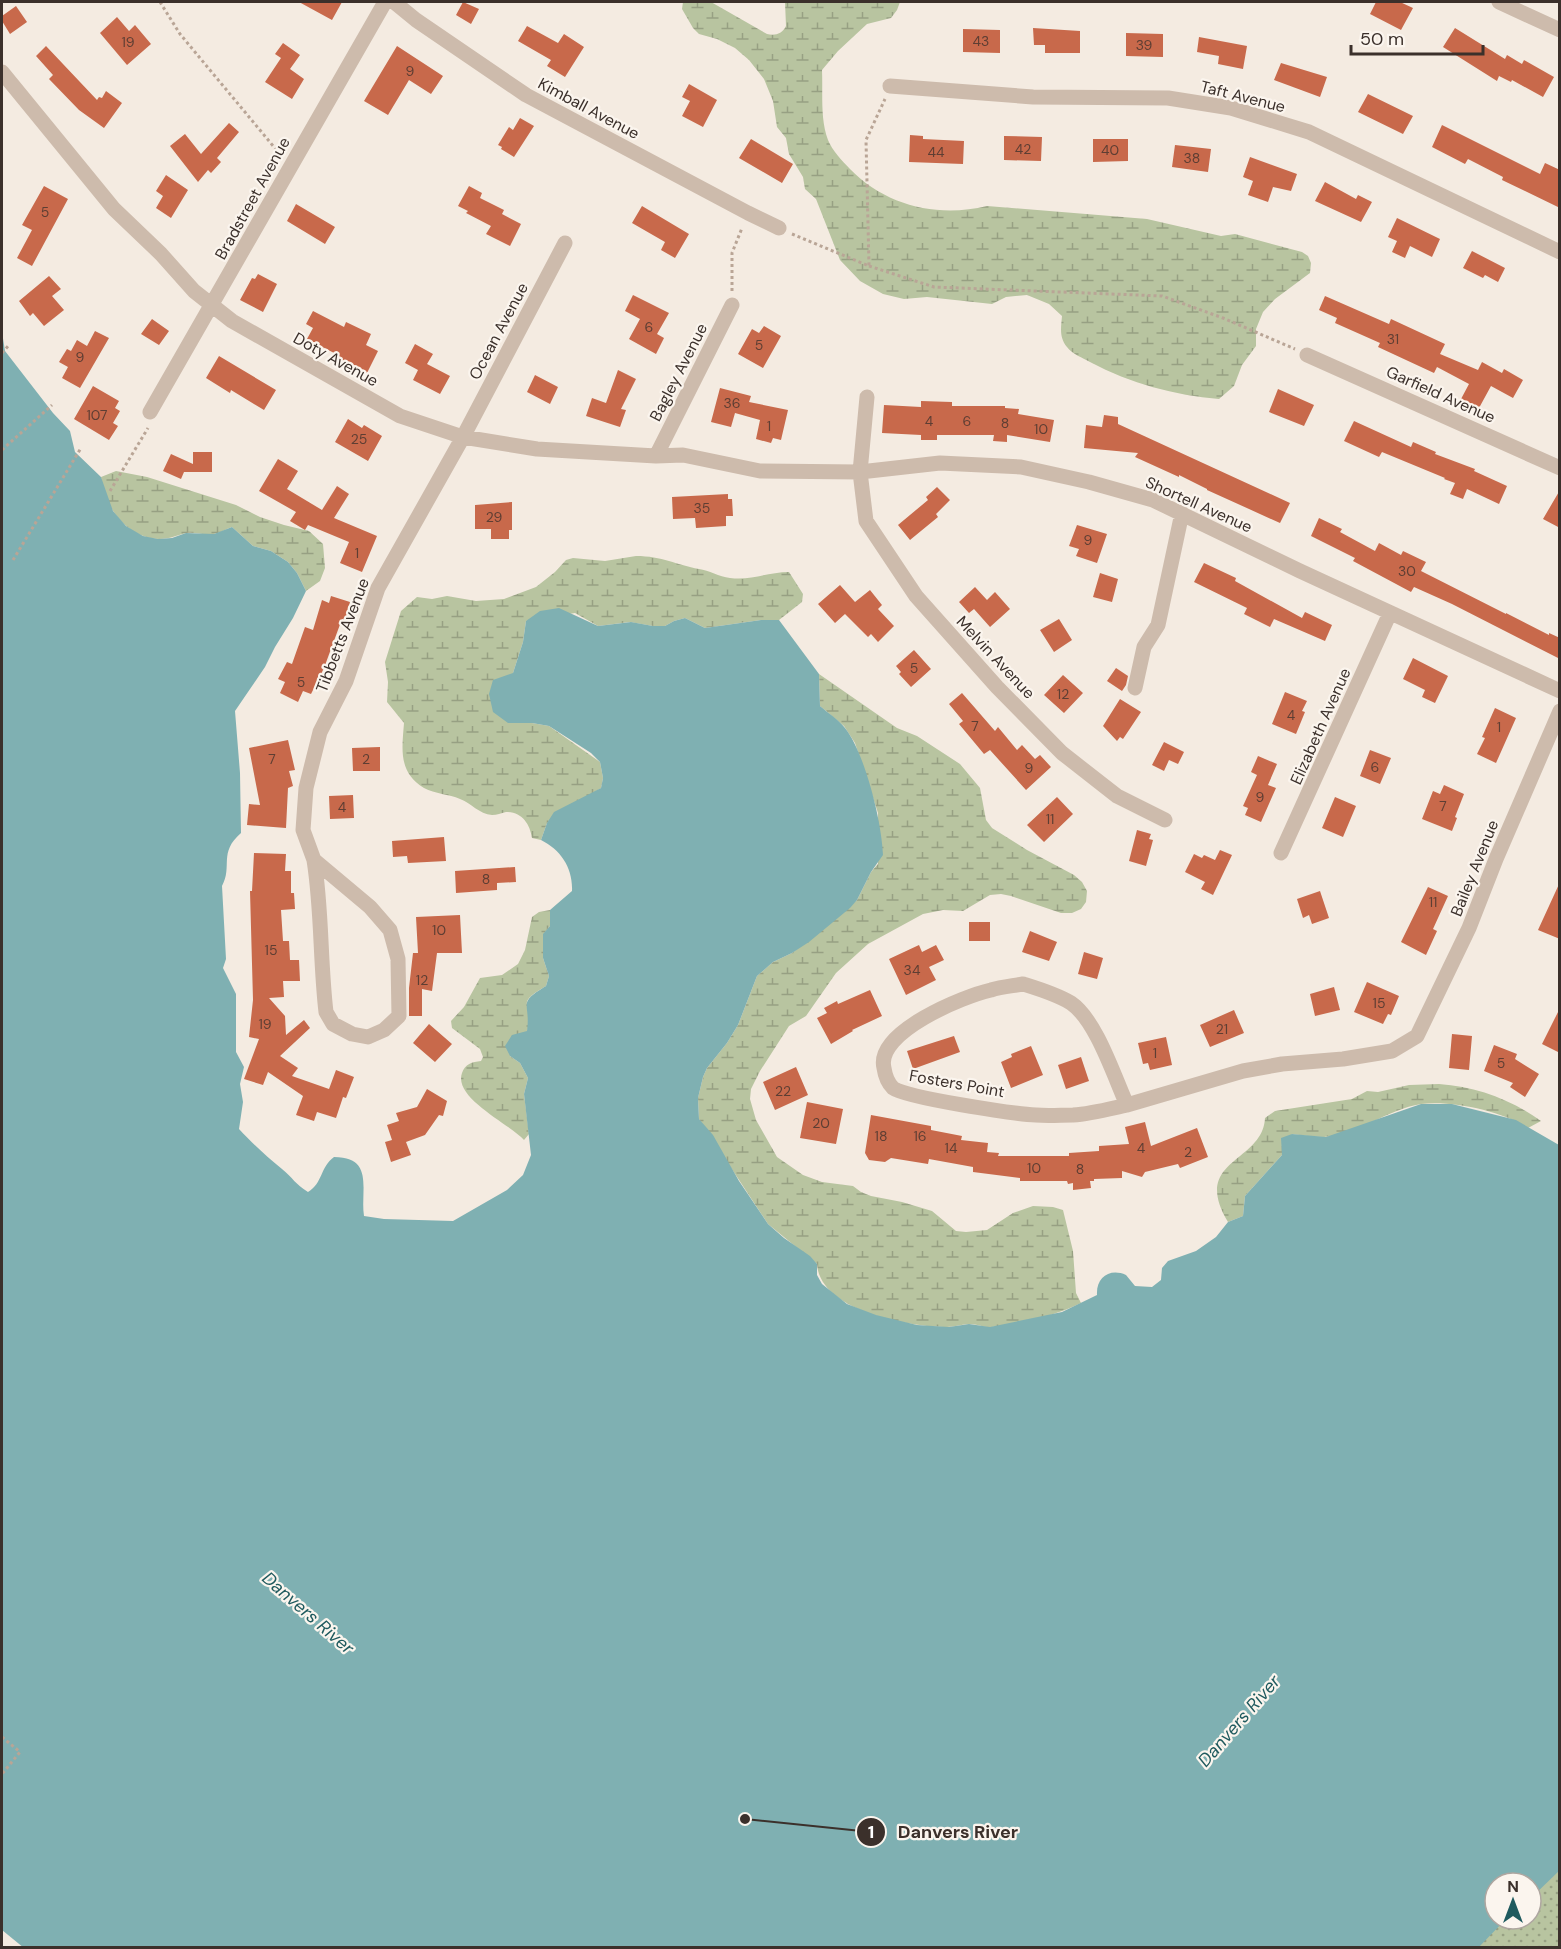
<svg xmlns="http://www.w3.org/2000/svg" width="1561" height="1949" viewBox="0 0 1561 1949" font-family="'DM Sans',sans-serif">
<defs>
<pattern id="grass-dots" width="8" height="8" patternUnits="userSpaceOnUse" patternTransform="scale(1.5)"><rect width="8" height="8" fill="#b8c4a0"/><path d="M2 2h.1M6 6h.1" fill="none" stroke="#97a083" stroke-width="1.8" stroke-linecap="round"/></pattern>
<pattern id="wetland-marsh" width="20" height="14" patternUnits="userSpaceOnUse" patternTransform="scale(1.5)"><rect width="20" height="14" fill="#b8c4a0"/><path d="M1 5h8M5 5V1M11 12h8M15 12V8" fill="none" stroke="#97a083"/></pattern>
</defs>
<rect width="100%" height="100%" fill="#f4ebe1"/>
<path fill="url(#grass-dots)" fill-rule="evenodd" d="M1559,1761V1947L1401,1948ZM1495,1883H1531V1919H1495Z"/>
<path fill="url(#wetland-marsh)" d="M683,2H711L767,34C775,36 782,34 786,26L785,2H900L897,10L891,18L867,24L838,51L822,70C823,92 820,119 828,140C832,150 842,161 850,169C886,206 938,218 987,206L1147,219L1221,236L1235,234L1302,252L1308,256L1311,263L1310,273L1275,299L1263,312L1256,329V346L1242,365L1234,386L1219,399C1174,395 1131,384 1090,362C1083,358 1072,354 1067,347C1059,337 1061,328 1062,316L1049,304L1027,295L1006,297L992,304L927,297L904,299L883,294L860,281L840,260L816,199L805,189L803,177L789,154L786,138L777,127L773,101L764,79L749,60L735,48L717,39L699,34L693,28L682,9Z
M116,471L147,477L236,505L260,517L284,525L309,531L323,544L325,568L320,581L306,591L297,573L288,562L271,551L253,546L232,527C226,529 220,533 214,534C205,536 196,532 187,533C177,535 170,539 159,539C127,538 104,507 101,477Z
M636,556C662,556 677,565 699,569C709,570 719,577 730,578C751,581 768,572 789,572L803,594L802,602L779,620H761L705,628L685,618L674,621L665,626H653L630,622L598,626L575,613L526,621L523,642L513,673L508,723H532L549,726L600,762L603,778L601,788L547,823L541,840L532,838C530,824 522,812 506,812C501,813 497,815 492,815C479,814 471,803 460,799C449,794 435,794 424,788C398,772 402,749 404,723L387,702L388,682L385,662L401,611L417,597L432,599L447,596L476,601L504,599L536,587L555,572L566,560L573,558L605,561Z
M819,674L897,728L917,736L960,764L980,788L986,820L992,828L1027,850L1074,875L1082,882L1087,891L1086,902L1081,909L1072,913H1061L1011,896L1001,894L990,895L963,911L943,910L923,914L868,944L836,973L806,1016L789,1026L760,1071L751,1089L750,1099L756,1120L777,1157L803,1175L822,1182L853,1186L861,1192L871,1196L902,1202L932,1211L956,1231L966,1232L987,1230L1013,1213L1033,1206L1053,1207L1063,1210L1073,1251L1076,1293L1081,1303C1054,1316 1023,1323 992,1327C985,1328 977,1324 970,1324C962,1324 955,1327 947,1327C909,1327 820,1311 817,1264L768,1224L699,1119L698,1098L703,1077L707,1068L727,1043L738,1025L757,976L773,962L792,953L857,900L871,872L878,864V813L855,743L844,726L820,706Z
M550,910V926L543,935V958L549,976L546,986C514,1005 533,1001 528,1028C526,1038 516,1048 510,1056L520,1063L528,1078L524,1094L529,1134L524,1140C510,1124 453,1098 462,1073C465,1064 472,1062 481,1061L483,1057L480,1049L452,1028L451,1021L464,1007L480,978L502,975L518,964L525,950L532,917L539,912Z
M1439,1084C1477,1087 1510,1099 1541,1121L1528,1128C1503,1111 1451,1100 1421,1104C1388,1109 1358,1135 1324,1137C1314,1137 1302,1135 1292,1134L1282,1155L1245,1196L1243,1216L1228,1222C1190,1159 1263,1163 1265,1118L1275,1111L1352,1099L1367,1091L1378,1092L1409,1085Z"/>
<path fill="#7fb0b2" d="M2,332L5,351L53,413L70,431L75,452L101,477L113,511L126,526L143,536L158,539L172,538L186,533L214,534L232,527L253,546L271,551L288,562L297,573L306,591L293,618L275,647L265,667L235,711L240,773L241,833C218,853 233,866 222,886L226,959L223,968L236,994V1052L244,1067L240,1084L243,1102L239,1129C254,1145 266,1156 282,1169C293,1178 295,1184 308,1192C323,1183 320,1167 334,1157C375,1157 360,1191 364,1216L384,1219L453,1221L507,1190L523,1175L531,1155L524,1094L528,1078L520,1063L510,1056L505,1046L512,1035L527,1031C531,1002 516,1004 546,986L549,976L543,958V934L550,926V910L572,891C573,868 561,850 541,840L547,823L554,812L601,788L603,778L600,762L591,753L549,726L532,723H508L493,712L489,694L493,680L513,673L523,642L526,621L540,611L559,608L598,626L631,622L653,626H665L674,621L685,618L705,628L761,620H779L819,674L820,706C828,713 838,719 845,728C865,753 882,823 883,855L871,872L857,900L850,908L809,942L792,953L773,962L757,976L738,1025L727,1043L707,1068L703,1077L698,1098L699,1119L713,1135L739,1181L768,1224L784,1238L810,1256L817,1264V1275L822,1284L847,1304L876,1315L917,1325L949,1327L969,1324L990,1327L1062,1312L1097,1295C1096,1277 1110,1268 1126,1275L1135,1286L1152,1287L1161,1280L1162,1268L1168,1261L1196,1251L1216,1237L1228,1222L1243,1216L1245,1196L1282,1155L1281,1138L1292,1134L1326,1137L1421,1104H1452L1516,1120L1559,1145L1560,1870L1531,1898V1883H1495V1919H1506L1478,1948H24L2,1930Z"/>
<path fill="#c8694b" d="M299,2H342L332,20Z
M463,2L479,9L471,24L456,15Z
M1376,2H1400L1413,8L1401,30L1370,14Z
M16,6L27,22L10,34L2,21V16Z
M117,17L129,31L135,25L151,44L127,65L100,33Z
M527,26L558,43L564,34L584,47L565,77L547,66L551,60L518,41Z
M1033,28L1080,31V53H1045V45H1034Z
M1455,28L1505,59L1507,55L1522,64L1524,60L1554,77L1543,97L1512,80L1511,82L1499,76L1497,81L1443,47Z
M963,29L1000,30V53L963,52Z
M1126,33L1163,34V57L1126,56Z
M1199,37L1247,46L1243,69L1218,64L1219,56L1197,52Z
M283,43L300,55L290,69L304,79L292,99L265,82L281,58L275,54Z
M46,46L97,100L99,97L102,98L106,91L122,103L104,128L79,110L49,79L53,75L36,56Z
M397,46L443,76L431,94L409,80L388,115L364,101Z
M1281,63L1327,77L1320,97L1274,80Z
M689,84L717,100L703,127L682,116L690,101L682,97Z
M1368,94L1413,116L1403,134L1358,112Z
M520,118L534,126L514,157L501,149L502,147L498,145L509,127L513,130Z
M229,123L239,132L217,158L221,162L211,173L208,170L198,182L170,146L185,134L201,154Z
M1442,125L1540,174L1545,163L1560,170V208L1502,180L1503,177L1468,159L1465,164L1432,147Z
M910,135L923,136V139L964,141L963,164L909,162Z
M1004,136L1042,137L1041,161L1004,160Z
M751,139L793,164L782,183L739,158Z
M1093,139H1128V161L1093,162Z
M1175,145L1211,149L1208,172L1172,167Z
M1250,157L1297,174L1291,191L1273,187L1268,202L1248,195L1253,181L1243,177Z
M166,175L188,190L171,218L156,208L163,196L156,191Z
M1325,182L1356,199L1358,195L1372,202L1361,222L1315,201Z
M44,186L68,199L32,266L17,258L32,230L22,225Z
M469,186L482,193L480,198L504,210L502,214L521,224L510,246L486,234L491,226L466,213L468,211L458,206Z
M296,204L335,227L325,244L287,221Z
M642,206L689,234L675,258L661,250L665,242L632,223Z
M1397,218L1440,239L1432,257L1410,246L1405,258L1392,252L1397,241L1388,237Z
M1472,251L1505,268L1498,282L1485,275L1483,278L1463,268Z
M258,274L277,284L263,312L240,300L252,278L255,279Z
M49,276L61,289L52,296L64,310L44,326L33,313L30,316L19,301Z
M633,295L669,313L657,334L664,338L656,354L629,339L640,319L625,311Z
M1325,296L1389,324L1391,319L1445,344L1440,354L1478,370L1482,362L1502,373L1504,369L1523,380L1513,398L1491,386L1479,408L1461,399L1469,384L1437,367L1434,373L1378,347L1380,343L1335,323L1337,318L1319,310Z
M313,311L344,327L346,322L371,334L366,345L378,351L367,373L335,357L336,354L307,339L313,328L306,324Z
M152,319L169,331L159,345L141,334Z
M764,326L781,336L763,368L738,354L752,329L759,333Z
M95,331L109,338L80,388L62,378L68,367L59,362L67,349L71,351L77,340L87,346Z
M415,344L433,354L427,364L450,376L440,394L413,380L418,370L405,363Z
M219,356L276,390L264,410L231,390L230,393L206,378Z
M618,370L636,379L621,409L626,410L620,427L586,416L592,398L606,403Z
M535,375L558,387L550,404L527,392Z
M93,386L119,401L115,408L120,411L113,423L118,426L109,440L74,419Z
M720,388L751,396L749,402L788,410L781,440L773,438L771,443L756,439L760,420L735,413L731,427L711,422Z
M1278,389L1314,405L1304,426L1269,412Z
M921,401L952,402V406H1005V408L1019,409L1018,414L1054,420L1050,442L1007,435V442L993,441L994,435H937V440H921V435L882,433L884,405L921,407Z
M1104,415L1118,417V424L1290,503L1280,523L1207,490V489L1179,475V477L1135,457L1138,453L1084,448L1086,425L1102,427Z
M348,419L362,428L364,425L382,436L368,461L335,442Z
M1354,421L1411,447L1413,442L1436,452L1435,454L1475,469L1474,471L1507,486L1499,504L1467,489L1463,499L1450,494L1455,483L1444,479L1445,478L1382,452L1379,457L1344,441Z
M193,452H212V472H184L181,479L163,471L171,454L193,464Z
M278,459L298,471L287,489L322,510L337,486L349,494L334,518L377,536L362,572L340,563L349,542L308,525L305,530L290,521L296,512L259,491Z
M937,487L950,500L936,514L938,517L910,540L898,525L928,500L926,497Z
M1560,490V528L1543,519Z
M728,494V499H732L733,516H726V526L696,528L695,518L673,519L672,497Z
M512,502V530H509V539H491V529H475V505Z
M1319,518L1342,529L1340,532L1375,551L1379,543L1401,555L1403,551L1426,562L1421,571L1506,614V613L1549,635V633L1560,638V659L1452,604L1414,587L1411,592L1353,561L1355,558L1311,536Z
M1077,525L1107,534L1097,563L1076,556L1079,549L1069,546Z
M1204,563L1236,578L1235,581L1302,618L1305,612L1332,625L1325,641L1274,619L1270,627L1244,614L1247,608L1194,582Z
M1100,573L1118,579L1112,602L1093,597Z
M840,585L855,602L870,590L882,605L878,609L894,626L878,642L871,634L868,637L845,614L835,623L818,604Z
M975,587L987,600L995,592L1010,609L990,627L974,609L969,613L959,602Z
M331,596L350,602L345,620L342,619L324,668L311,694L303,691L298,702L280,693L285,682L278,679L287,662L292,664L305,627L313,630L322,600L329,603Z
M1059,619L1072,640L1054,652L1040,630Z
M914,650L931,669L911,687L899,674L901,672L896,666Z
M1413,658L1448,676L1435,703L1422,697L1425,690L1403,679Z
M1116,668L1128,676L1126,685L1122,691L1107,681Z
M1063,675L1083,693L1064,713L1044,695Z
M1285,692L1307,701L1302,711L1305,712L1296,734L1272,724Z
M962,693L995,731L998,727L1017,750L1022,745L1035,759L1040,755L1051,767L1026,790L990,750L984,754L959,724L963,721L949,704Z
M1120,699L1141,712L1123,739L1120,737L1117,741L1103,726Z
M1495,708L1516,718L1496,763L1477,754L1485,738L1482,737Z
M288,740L295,770L289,771L293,786L288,788L286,828L247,825L249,804L260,805L249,748Z
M1164,742L1184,752L1178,764L1169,760L1164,771L1152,765Z
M380,747V771H353L352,748Z
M1370,750L1391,758L1380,784L1360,776Z
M1258,756L1277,764L1268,785L1276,788L1261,822L1245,815L1248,808L1243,806L1257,775L1251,772Z
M1444,785L1464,794L1455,817L1457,818L1452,831L1422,819L1433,791L1440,794Z
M353,795L354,818L330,819L329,796Z
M1057,797L1073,814L1044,842L1027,825Z
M1335,797L1356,806L1343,837L1322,828Z
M1137,830L1151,834L1149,839L1153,840L1146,866L1129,861Z
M444,837L446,861L408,863L407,856L393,857L392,841Z
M1220,850L1232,855L1213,895L1201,889L1205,882L1185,872L1194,854L1202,858L1204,855L1215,860Z
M254,853L286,854L285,871H291V893H294L295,909L281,910L283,941H289L290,960H299L300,981H283L284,997L269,998L285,1016L286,1035L304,1020L310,1028L280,1056L298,1068L292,1076L329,1089L336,1070L354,1077L346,1098L343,1097L336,1118L317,1112L314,1121L296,1115L303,1096L268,1072L263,1085L244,1079L259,1039L249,1037L253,1000L250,891H252Z
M515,867L516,882L497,883V890L456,893L455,871Z
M1560,882V939L1538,930Z
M1428,887L1448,896L1433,929L1437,931L1426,955L1401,942Z
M1320,891L1329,918L1312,924L1309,915L1303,918L1297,899Z
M460,915L462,953H437L432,991L422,989V1016H409V988L413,953H418L416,917Z
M969,922H990V941H969Z
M1030,931L1057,942L1049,961L1022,952Z
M919,945L922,952L936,945L944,960L929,967L936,980L906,995L889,959Z
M1084,952L1103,958L1097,979L1078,974Z
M1367,982L1399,996L1391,1015L1388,1014L1383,1024L1354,1012Z
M1334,987L1340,1010L1315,1016L1310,994Z
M870,990L882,1016L852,1030L853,1031L831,1044L817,1018L827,1013L824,1008L837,1001L838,1004Z
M1560,1008V1053L1542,1044Z
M1234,1010L1244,1033L1210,1047L1200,1025Z
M429,1024L452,1044L435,1062L413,1043Z
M1452,1034L1472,1036L1469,1070L1449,1068Z
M954,1036L960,1052L913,1069L907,1051Z
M1166,1037L1172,1065L1150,1070L1148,1063L1143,1064L1138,1043Z
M1494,1045L1517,1054L1515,1059L1539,1074L1525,1097L1510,1087L1513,1083L1484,1071Z
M1031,1046L1043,1075L1011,1088L1001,1062L1012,1057L1011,1054Z
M1081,1057L1089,1081L1066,1089L1058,1065Z
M796,1067L808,1095L775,1110L763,1082Z
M427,1089L447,1101L443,1116L439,1115L425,1135L406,1142L411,1155L391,1162L385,1142L392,1140L387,1125L399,1121L396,1113L417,1107Z
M807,1102L843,1109L836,1144L800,1138Z
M871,1115L931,1126V1130L962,1136L961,1140L988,1143L987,1152L999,1153L998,1156H1069V1153L1099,1151V1146L1129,1144L1125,1127L1145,1122L1151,1146L1197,1128L1208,1157L1180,1168L1178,1164L1145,1172L1142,1177L1122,1171V1178L1094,1179V1181H1090L1091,1188L1073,1190V1183L1068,1184L1067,1181H1020V1178L973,1172V1167L929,1159L928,1164L891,1158L885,1162L869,1160L865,1153Z"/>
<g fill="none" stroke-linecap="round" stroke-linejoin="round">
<path stroke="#b9a596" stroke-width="3" stroke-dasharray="3 3" stroke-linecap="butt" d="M160,2L180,34L279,153
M792,234L869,266L866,140L885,99
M869,266L934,287L1162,296L1223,318L1295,349
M732,291V253L742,228
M2,353L9,345
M2,450L52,405
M110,491L148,428
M13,560L81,448
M2,1737L20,1752L2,1774"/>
<path stroke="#cdbbac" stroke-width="15" d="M394,2L416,20L526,95L748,213L779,228
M1499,2L1560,30
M2,72L114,209L161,254L194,291L232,321L400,416L463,437L537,449L656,456L683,455L760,471L860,472L940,463L1021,467L1089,482L1153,500L1300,571L1560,691
M890,86L1033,97L1168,98L1231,108L1309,132L1560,252
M1307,355L1560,468
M867,397L860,472L866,521L916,596L997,687L1062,753L1117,796L1165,820
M150,412L385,2
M656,456L732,305
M1135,688L1144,647L1158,625L1182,513
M1281,853L1390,613
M314,860C322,910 320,961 326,1012L333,1024L352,1034L368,1037L384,1030L399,1016L398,959L390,930L370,907L314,860L303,830L306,788L320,732L346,681L378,588L463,437L565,243
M1023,984C1039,989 1056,994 1071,1003C1096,1020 1114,1076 1127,1105C1109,1109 1091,1114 1073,1115C1061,1115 1048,1116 1036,1115C1015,1114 907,1098 893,1088C888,1083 885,1075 884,1068C875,1032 964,996 991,990C1001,987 1012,986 1023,984Z
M1127,1105L1243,1071L1282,1064L1343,1059L1392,1051L1417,1036L1469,928L1496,859L1560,711"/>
</g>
<g text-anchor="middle" stroke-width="4.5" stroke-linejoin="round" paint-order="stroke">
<g font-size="14" fill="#5e3e33">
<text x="981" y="46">43</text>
<text x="128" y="47">19</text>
<text x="1144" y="50">39</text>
<text x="410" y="76">9</text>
<text x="1023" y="154">42</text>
<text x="1110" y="155">40</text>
<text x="936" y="157">44</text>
<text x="1192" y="163">38</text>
<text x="45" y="217">5</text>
<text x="649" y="332">6</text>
<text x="1393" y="344">31</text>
<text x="759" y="350">5</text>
<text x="80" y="362">9</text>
<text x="732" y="408">36</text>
<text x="97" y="420">107</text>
<text x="929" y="426">4</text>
<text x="967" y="426">6</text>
<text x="1005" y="428">8</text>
<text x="769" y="431">1</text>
<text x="1041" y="434">10</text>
<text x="359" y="444">25</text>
<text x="702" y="513">35</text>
<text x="494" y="522">29</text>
<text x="1088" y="545">9</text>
<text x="357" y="558">1</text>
<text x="1407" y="576">30</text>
<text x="914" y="673">5</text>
<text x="301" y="687">5</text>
<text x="1063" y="699">12</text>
<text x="1291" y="720">4</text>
<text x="975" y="731">7</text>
<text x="1499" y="732">1</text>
<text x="272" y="764">7</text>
<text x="366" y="764">2</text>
<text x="1375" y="772">6</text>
<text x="1029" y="773">9</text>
<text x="1260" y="802">9</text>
<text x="1443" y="811">7</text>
<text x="342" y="812">4</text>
<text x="1050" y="824">11</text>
<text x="486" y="884">8</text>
<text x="1433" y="907">11</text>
<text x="439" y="935">10</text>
<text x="271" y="955">15</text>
<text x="912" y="975">34</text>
<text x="422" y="985">12</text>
<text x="1379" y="1008">15</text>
<text x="265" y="1029">19</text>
<text x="1222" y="1034">21</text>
<text x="1155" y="1058">1</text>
<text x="1501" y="1068">5</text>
<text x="783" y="1096">22</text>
<text x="821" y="1128">20</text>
<text x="881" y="1141">18</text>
<text x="920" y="1141">16</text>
<text x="951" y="1153">14</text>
<text x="1141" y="1153">4</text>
<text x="1188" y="1157">2</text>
<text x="1034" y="1173">10</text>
<text x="1080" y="1174">8</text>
</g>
<g font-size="16" fill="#3b302b" stroke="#fbf5ee">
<text transform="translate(1243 96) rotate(14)" y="6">Taft Avenue</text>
<text transform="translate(589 108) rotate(28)" y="6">Kimball Avenue</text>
<text transform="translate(252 198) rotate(-61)" y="6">Bradstreet Avenue</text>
<text transform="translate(498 331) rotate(-62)" y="6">Ocean Avenue</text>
<text transform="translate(336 359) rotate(29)" y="6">Doty Avenue</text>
<text transform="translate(678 372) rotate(-63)" y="6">Bagley Avenue</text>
<text transform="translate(1441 394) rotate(24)" y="6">Garfield Avenue</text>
<text transform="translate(1199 504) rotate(24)" y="6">Shortell Avenue</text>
<text transform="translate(342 635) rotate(-69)" y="6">Tibbetts Avenue</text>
<text transform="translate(996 657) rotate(47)" y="6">Melvin Avenue</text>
<text transform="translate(1320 726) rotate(-66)" y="6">Elizabeth Avenue</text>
<text transform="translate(1474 868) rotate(-68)" y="6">Bailey Avenue</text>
<text transform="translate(957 1083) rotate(10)" y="6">Fosters Point</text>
</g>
<g font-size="18" font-style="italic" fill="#1f5a5e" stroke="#fbf5ee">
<text transform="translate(308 1613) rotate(41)" y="6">Danvers River</text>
<text transform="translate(1239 1721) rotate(-49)" y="6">Danvers River</text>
</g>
</g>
<path fill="none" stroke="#3b302b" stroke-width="2" d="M745 1819L871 1832"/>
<g fill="#3b302b" stroke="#fbf5ee" stroke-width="2">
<circle cx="745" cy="1819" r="6"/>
<circle cx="871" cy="1832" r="15"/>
</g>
<g font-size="18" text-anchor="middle" font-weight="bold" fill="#fff">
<text x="871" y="1838">1</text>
</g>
<g font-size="18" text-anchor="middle" font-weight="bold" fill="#3b302b" stroke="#fbf5ee" stroke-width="4.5" stroke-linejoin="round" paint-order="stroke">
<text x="958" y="1838">Danvers River</text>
</g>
<rect width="1561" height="1949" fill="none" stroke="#3b302b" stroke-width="6"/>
<g transform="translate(1513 1901)"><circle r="28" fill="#fbf5ee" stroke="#aea6a0" stroke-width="1.5"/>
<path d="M0-4.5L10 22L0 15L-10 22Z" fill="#1f5a5e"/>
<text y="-9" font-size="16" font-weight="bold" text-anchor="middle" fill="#3b302b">N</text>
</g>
<path d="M1351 45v9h132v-9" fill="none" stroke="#3b302b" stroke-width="3"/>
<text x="1360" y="45" font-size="18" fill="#3b302b" stroke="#fbf5ee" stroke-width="4.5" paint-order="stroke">50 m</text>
</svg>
